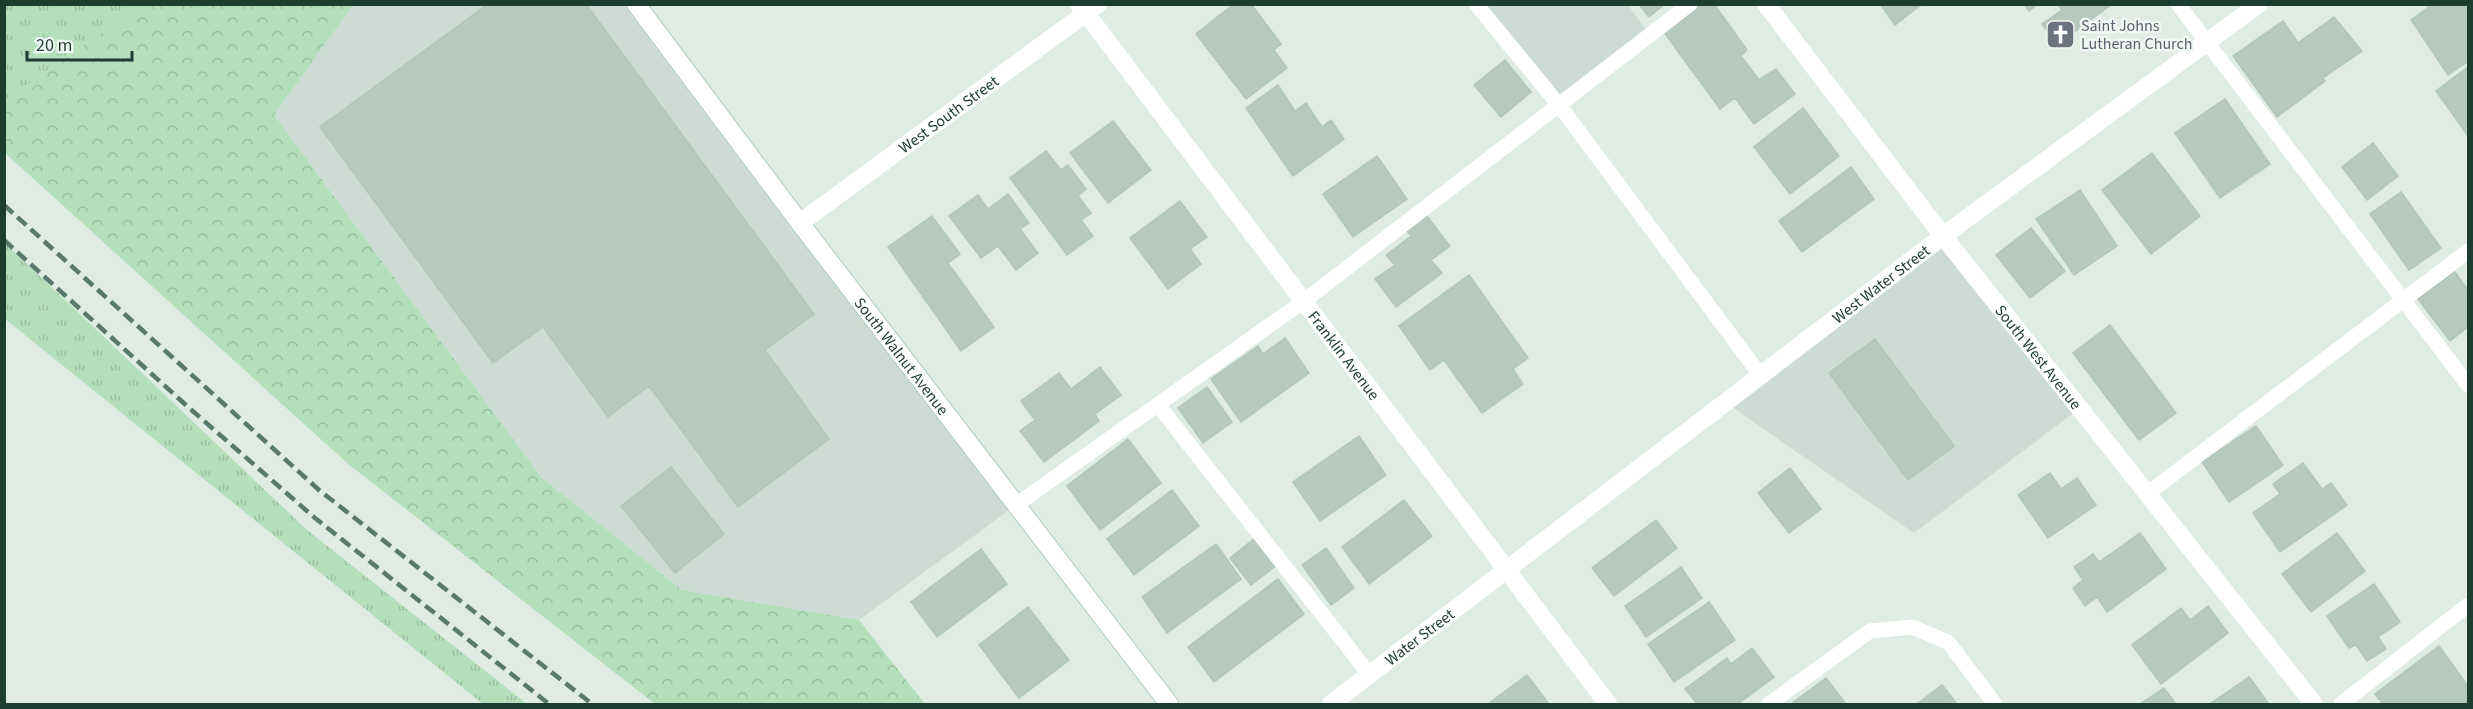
<svg xmlns="http://www.w3.org/2000/svg" width="2473" height="709" viewBox="0 0 2473 709" font-family="'Source Sans 3',sans-serif">
<defs>
<pattern id="grass-tufts" width="24" height="20" patternUnits="userSpaceOnUse" patternTransform="scale(1.5)"><rect width="24" height="20" fill="#b4dfbb"/><path d="M3 7l-1-3M5 7V3M7 7l1-3M15 17l-1-3M17 17v-4M19 17l1-3" fill="none" stroke="#9ac0a1"/></pattern>
<pattern id="forest-crowns" width="20" height="18" patternUnits="userSpaceOnUse" patternTransform="scale(1.5)"><rect width="20" height="18" fill="#b4dfbb"/><path d="M2 6a3 3 0 1 1 6 0M12 15a3 3 0 1 1 6 0" fill="none" stroke="#9ac0a1"/></pattern>
</defs>
<rect width="100%" height="100%" fill="#deece4"/>
<path fill="#ccdbd3" d="M353,5H636L1016,505L859,620L682,590L541,477L274,115Z
M1476,5H1628L1650,35L1559,105Z
M1943,236L2080,408L1914,533L1726,403Z"/>
<path fill="url(#grass-tufts)" d="M5,5H144L5,100Z
M5,243L307,530L527,704H483L5,319Z"/>
<path fill="url(#forest-crowns)" d="M144,4L353,5L274,115L541,477L682,590L859,620L925,704H655L347,463L5,153V100Z"/>
<path fill="#b6c9bf" stroke="#b0c6ba" stroke-width="1.5" d="M488,4H586L814,314L765,350L829,439L738,507L649,386L608,417L543,327L493,363L320,127Z
M1234,4H1251L1281,44L1274,50L1287,68L1246,99L1196,34Z
M1639,4H1665L1649,17Z
M1699,4H1714L1747,50L1741,56L1759,80L1776,69L1795,94L1754,124L1735,98L1720,109L1663,31Z
M1880,4H1922L1895,25Z
M2024,4H2038L2029,11Z
M2058,4H2112L2057,45L2042,24L2062,10Z
M2433,4H2468V61L2448,75L2411,20Z
M2334,17L2362,51L2323,78L2298,43Z
M2283,21L2325,81L2277,117L2233,56Z
M1505,60L1531,92L1501,117L1474,85Z
M2468,67V136L2436,91Z
M1278,85L1295,111L1306,103L1322,127L1331,120L1344,139L1293,176L1246,108Z
M2225,99L2270,164L2220,198L2175,133Z
M1803,108L1839,156L1790,194L1754,147Z
M1113,121L1151,170L1108,203L1070,153Z
M2373,143L2398,176L2367,200L2342,167Z
M1046,151L1061,170L1068,165L1086,189L1078,196L1091,213L1081,220L1093,236L1067,255L1010,178Z
M2152,153L2200,216L2151,254L2102,190Z
M1377,156L1407,199L1353,237L1323,194Z
M1851,167L1874,199L1802,252L1779,221Z
M2080,190L2117,246L2074,275L2036,219Z
M2401,192L2441,248L2409,270L2370,214Z
M1008,194L1029,223L1020,229L1038,253L1016,270L998,246L981,258L949,216L978,195L988,209Z
M1180,201L1207,237L1190,249L1201,264L1168,289L1130,238Z
M1423,211L1450,246L1431,260L1442,273L1396,307L1375,279L1395,265L1386,255L1411,236L1403,226Z
M932,216L960,254L948,263L994,327L961,351L888,247Z
M2031,228L2065,271L2030,298L1996,255Z
M2455,272L2468,290V327L2450,341L2418,299Z
M1469,275L1528,358L1513,369L1523,384L1482,413L1444,360L1430,370L1399,326Z
M2110,325L2176,413L2139,440L2073,353Z
M1285,338L1309,373L1241,422L1211,379L1258,346L1263,354Z
M1875,339L1954,446L1908,480L1829,373Z
M1100,367L1121,395L1095,414L1099,421L1044,462L1020,431L1035,420L1021,401L1059,373L1071,389Z
M1207,387L1232,422L1203,443L1178,408Z
M2256,426L2283,465L2229,502L2202,462Z
M1359,436L1386,475L1320,521L1293,482Z
M1128,439L1161,483L1100,530L1067,486Z
M2303,463L2322,489L2331,483L2347,505L2280,552L2253,513L2280,494L2273,484Z
M671,467L724,534L675,573L621,506Z
M1790,468L1821,509L1789,533L1758,493Z
M2050,473L2061,489L2077,478L2096,505L2048,538L2018,495Z
M1172,490L1199,526L1134,575L1107,539Z
M1404,500L1432,536L1369,584L1342,547Z
M1656,520L1677,548L1614,596L1592,568Z
M2140,533L2166,569L2107,612L2097,597L2085,606L2073,588L2083,580L2074,567L2093,554L2099,562Z
M2337,533L2365,571L2311,612L2282,574Z
M1255,538L1277,565L1251,585L1230,558Z
M1216,544L1241,579L1167,633L1142,597Z
M1326,548L1354,588L1331,605L1302,565Z
M981,549L1007,584L937,637L911,602Z
M1681,567L1702,598L1646,637L1625,606Z
M1278,579L1304,614L1214,682L1188,647Z
M2374,584L2400,622L2378,637L2386,649L2367,661L2356,645L2349,648L2327,616Z
M1709,602L1735,640L1674,682L1648,644Z
M2208,606L2228,633L2161,684L2132,645L2181,608L2190,620Z
M1028,607L1069,660L1019,698L979,645Z
M2439,646L2468,686V703L2383,704L2375,694Z
M1752,648L1774,677L1738,704H1697L1685,689L1727,658L1731,664Z
M1527,675L1549,704H1488Z
M2249,677L2269,704H2210Z
M1826,678L1846,704H1791Z
M1942,685L1957,704H1917Z
M2164,688L2176,704H2140Z"/>
<g fill="none" stroke-linecap="round" stroke-linejoin="round">
<defs>
<g id="secondary">
<path id="s5" d="M636,4L800,223L1169,704"/>
</g>
</defs>
<use href="#secondary" stroke="#b0ccbf" stroke-width="20"/>
<path stroke="#fff" stroke-width="15" d="M1476,4L1559,105L1761,376
M2178,4L2468,385
M1158,405L1370,675
M2147,494L2468,251
M1016,505L1304,301L1690,4
M1769,704L1870,631L1912,627L1948,642L1995,704
M2341,704L2468,605"/>
<g stroke="#fff" stroke-width="18">
<path id="s1" d="M1079,4L1608,704"/>
<path id="s2" d="M1766,4L1943,236L2314,704"/>
<path id="s3" d="M800,223L1098,4"/>
<path id="s4" d="M1331,704L1943,236L2259,4"/>
</g>
<use href="#secondary" stroke="#fff" stroke-width="18"/>
<path stroke="#58796c" stroke-width="4.5" stroke-dasharray="12 6" stroke-linecap="butt" d="M4,205L319,490L592,704
M4,240L187,406L315,518L549,704"/>
</g>
<defs>
<symbol id="church-square" viewBox="-11 -11 22 22"><rect x="-9" y="-9" width="18" height="18" rx="4" fill="#6b7280" stroke="#eff8f2"/><path d="M-1.2-6h2.4v3.5h3.3v2.4h-3.3V6h-2.4V-.1h-3.3v-2.4h3.3Z" fill="#fff"/></symbol>
</defs>
<g fill-rule="evenodd">
<use href="#church-square" x="2044" y="18" width="33" height="33"/>
</g>
<g text-anchor="middle" stroke-width="5" stroke-linejoin="round" paint-order="stroke">
<g font-size="16" fill="#5b616d" stroke="#eff8f2" text-anchor="start">
<text x="2081" y="31">Saint Johns<tspan x="2081" dy="18">Lutheran Church</tspan></text>
</g>
<g font-size="16" fill="#1e3d31" stroke="#eff8f2">
<text dy="6" stroke="none"><textPath href="#s3" startOffset="184">West South Street</textPath></text>
<text dy="6" stroke="none"><textPath href="#s4" startOffset="692">West Water Street</textPath></text>
<text dy="6" stroke="none"><textPath href="#s1" startOffset="440">Franklin Avenue</textPath></text>
<text dy="6" stroke="none"><textPath href="#s5" startOffset="441">South Walnut Avenue</textPath></text>
<text dy="6" stroke="none"><textPath href="#s2" startOffset="446">South West Avenue</textPath></text>
<text dy="6" stroke="none"><textPath href="#s4" startOffset="111">Water Street</textPath></text>
</g>
</g>
<rect width="2473" height="709" fill="none" stroke="#1e3d31" stroke-width="12"/>
<path d="M27 51v9h105v-9" fill="none" stroke="#1e3d31" stroke-width="3"/>
<text x="36" y="51" font-size="18" fill="#1e3d31" stroke="#eff8f2" stroke-width="4.5" paint-order="stroke">20 m</text>
</svg>
